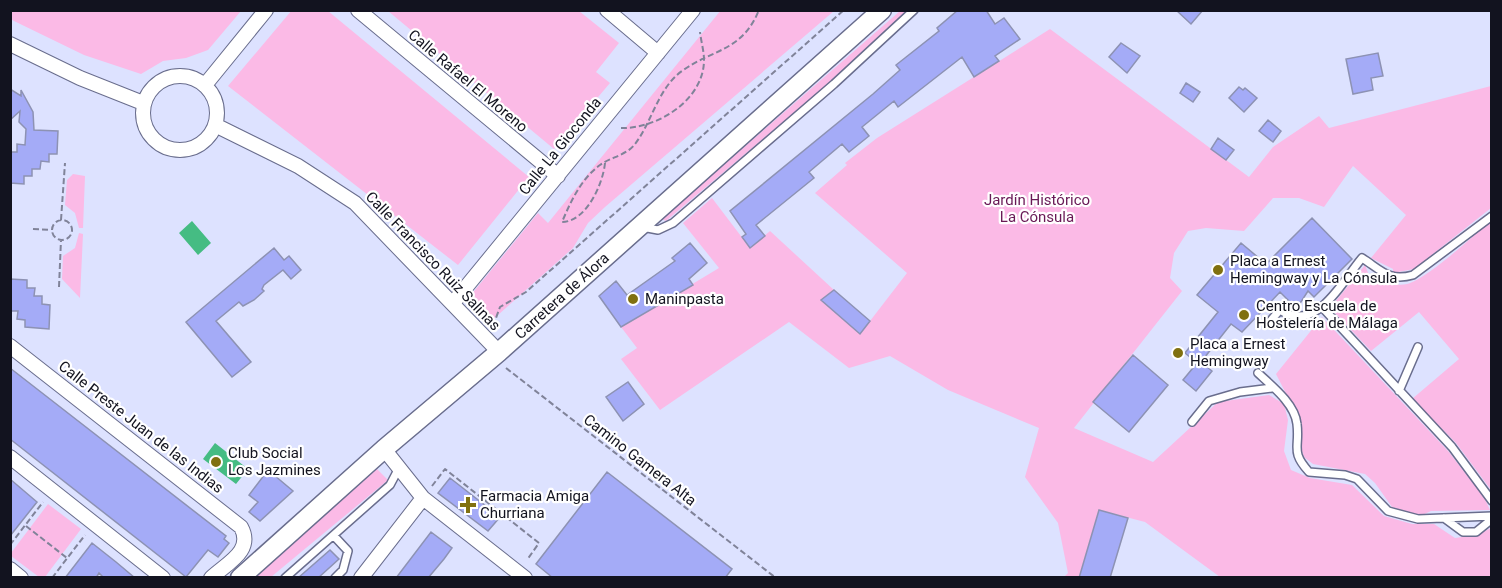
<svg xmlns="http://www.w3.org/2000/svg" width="1502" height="588" viewBox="0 0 1502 588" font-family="Roboto,sans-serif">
<rect width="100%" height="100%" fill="#dde2ff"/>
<path fill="#fbbae6" d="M292,10L328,11L529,177L458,265L228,86Z
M721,10L834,11L605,207L588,223L573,248L489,323L466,301L538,213L548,223Z
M10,11L11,10L241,11L208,50L186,58L163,61L141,74L84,55L14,21L11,19Z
M388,11H579L619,43L596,72L610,83L554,149Z
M900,11H906L823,88L666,221L662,219Z
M1050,29L1249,177L1273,147L1319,116L1329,128L1491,86V208L1414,269L1393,273V269L1371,258L1406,215L1353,166L1324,207L1299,198H1273L1244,231L1206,228L1188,231L1174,253L1170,278L1182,291L1074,428L1153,462L1218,402L1269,395L1284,404L1288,420L1284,451L1291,470L1310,478L1352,485L1384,516L1412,524H1434L1455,538L1477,535L1491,528V577H1220L1145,522L1099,510L1079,577H1064L1068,573L1058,523L1025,477L1039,428L948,390L890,356L849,368L789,322L660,410L621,359L637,348L621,327L719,268L683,223L712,198L750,248L770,231L834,290L822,300L860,334L907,273L815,193L847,165L845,163L877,138Z
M73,174L85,176L83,228H79L75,213L65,205L67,180Z
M1491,221V490L1456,443L1412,399L1459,359L1419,312L1371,351L1332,310L1335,302L1365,265L1370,278L1377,282L1379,280C1388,283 1397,286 1407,284C1427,279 1473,236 1491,221Z
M79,233L83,234L80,298L62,279L63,256L75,248Z
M1322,317L1449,452L1485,499L1490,510L1431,511L1420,516L1392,507L1375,483L1365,474L1313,464L1304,457L1300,445L1302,425L1276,374Z
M377,469L388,480L271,577H255Z
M48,504L81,529L45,577H39L11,556V553Z"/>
<path fill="#45bc83" d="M192,221L211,243L198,255L179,233Z
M215,443L248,469L236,484L203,459Z"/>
<path fill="#a4abf7" stroke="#8d92b3" stroke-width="1.5" d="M958,10H986L995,24L1004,18L1020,39L995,56L999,61L974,77L962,57L898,107L894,101L862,127L869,136L849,152L842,144L809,172L814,178L756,225L765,236L750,248L742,237L746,234L730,211L873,94L900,70L896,65L939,31L937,28Z
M1176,10H1203L1191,24Z
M1121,43L1140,56L1127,73L1109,57Z
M1378,53L1383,76L1371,78L1373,90L1353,94L1346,59Z
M1186,83L1200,92L1193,102L1180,93Z
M1239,87L1243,90L1245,88L1257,98L1244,112L1229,98Z
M10,89L21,96V90L33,112L34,130L58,131L57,154H49V162L41,161L40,169H32V176H24V184L10,183V152H17V144L25,145L26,129L19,122L20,111L10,120Z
M1268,120L1281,131L1273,142L1259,131Z
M1218,138L1234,150L1226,160L1211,149Z
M1312,218L1352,259L1314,297L1308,291L1299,305H1293L1280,292L1242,332L1231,324L1201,362L1212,371L1196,391L1183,380L1197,363L1185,353L1218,312L1197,295L1241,243L1266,264Z
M690,243L707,263L689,279L693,285L621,327L599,296L616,281L627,295L675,261L672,258Z
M274,248L284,260L289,256L301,270L291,279L283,270L264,285L262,289L264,291L254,300L243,306L239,302L216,321L251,362L232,377L186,322Z
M10,279L27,280V288H35L34,296H42V304L50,305L49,329L25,327V320L17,319L18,311H10Z
M834,290L870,321L860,334L821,300Z
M1133,355L1168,385L1129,432L1093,402Z
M10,368L226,536L224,539L229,543L218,557L208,550L186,577L10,439Z
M628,382L644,404L623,421L606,397Z
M268,470L293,491L260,521L249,512L258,502L249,495Z
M607,472L732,569L725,578H553L536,564Z
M450,478L500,517L488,531L438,493Z
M10,479L37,502L10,536Z
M1099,510L1128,518L1110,578H1079Z
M431,532L452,548L444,559L428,578H396Z
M92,543L116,562L135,578H104L99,573L96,578H65Z
M330,550L339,559L318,578H298Z"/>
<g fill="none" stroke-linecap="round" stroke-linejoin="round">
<defs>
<path id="service" d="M642,227L658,230L673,223L834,84L914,10
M1322,307L1452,447L1492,501
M1272,319L1280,310C1316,334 1341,283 1362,258C1381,270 1389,282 1413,275L1492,216
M1258,373C1272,386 1295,404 1297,424C1300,448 1290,451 1309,472L1345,475L1357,479L1388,511L1418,519L1492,516
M1399,391L1418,347
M1192,422L1209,401L1240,392L1272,388
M1444,518L1463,532H1476L1492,519
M334,536L348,551L343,570L335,578
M285,578L390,485L399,468"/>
<path id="minor" d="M358,10L558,176
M607,10L658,53
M10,44L80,78L143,103
M143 113a37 37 0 1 1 74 0a37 37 0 1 1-74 0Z
M205,85L266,10
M215,125L298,166L355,203L499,352
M453,303L693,10
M10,346L241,527C254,551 227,563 211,578
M384,449L423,498L525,578
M10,457L163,578
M10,569L21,578
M361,578L423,498"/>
<path id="secondary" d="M240,578L384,449L499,352L882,10"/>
</defs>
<use href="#service" stroke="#696d8d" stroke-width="10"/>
<use href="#minor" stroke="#696d8d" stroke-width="16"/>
<use href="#secondary" stroke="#696d8d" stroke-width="21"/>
<path stroke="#808399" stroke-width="2" stroke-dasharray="6 3" stroke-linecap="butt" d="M621,128C657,129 704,100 704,60C704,51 701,41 700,32
M605,163C603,184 586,222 562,222C571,201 581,179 600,165C611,157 627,155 635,144C652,122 658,88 682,71C712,49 742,52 759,10
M61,220L65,163
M52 230a10 10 0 1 1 20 0a10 10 0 1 1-20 0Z
M33,229L51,230
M59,287L61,240
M493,326L500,307L526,292L844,10
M506,368L776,578
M432,486L445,469L539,543L527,560
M26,526L67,558
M10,545L43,502
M52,578L85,535"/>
<use href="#service" stroke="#fff" stroke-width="7"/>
<use href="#minor" stroke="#fff" stroke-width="14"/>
<use href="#secondary" stroke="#fff" stroke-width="18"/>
</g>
<g fill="#807010" stroke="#fff" stroke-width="2">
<circle cx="1218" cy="270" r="6"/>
<circle cx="633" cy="299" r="6"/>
<circle cx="1244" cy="315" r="6"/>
<circle cx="1178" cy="353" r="6"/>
<circle cx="216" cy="462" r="6"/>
<path d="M465 496h6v6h6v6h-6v6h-6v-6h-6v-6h6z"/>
</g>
<g text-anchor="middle" stroke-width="4.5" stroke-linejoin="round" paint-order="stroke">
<g font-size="15" fill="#12131f" stroke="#fff">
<text transform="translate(468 81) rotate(40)" y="5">Calle Rafael El Moreno</text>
<text transform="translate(560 146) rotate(-51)" y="5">Calle La Gioconda</text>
<text transform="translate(433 261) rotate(46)" y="5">Calle Francisco Ruiz Salinas</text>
<text transform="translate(562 296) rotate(-42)" y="5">Carretera de Álora</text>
<text transform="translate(141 427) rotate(38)" y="5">Calle Preste Juan de las Indias</text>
<text transform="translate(640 460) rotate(38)" y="5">Camino Gamera Alta</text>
</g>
<g font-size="15" fill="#691956" stroke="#fff">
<text x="1037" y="205">Jardín Histórico<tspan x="1037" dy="17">La Cónsula</tspan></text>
</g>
<g font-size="15" fill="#12131f" stroke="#fff" text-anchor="start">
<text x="1230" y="266">Placa a Ernest<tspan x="1230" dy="17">Hemingway y La Cónsula</tspan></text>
<text x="645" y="304">Maninpasta</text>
<text x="1256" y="311">Centro Escuela de<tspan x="1256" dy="17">Hostelería de Málaga</tspan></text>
<text x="1190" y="349">Placa a Ernest<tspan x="1190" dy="17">Hemingway</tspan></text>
<text x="228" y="458">Club Social<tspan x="228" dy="17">Los Jazmines</tspan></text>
<text x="480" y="501">Farmacia Amiga<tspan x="480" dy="17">Churriana</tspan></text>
</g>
</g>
<rect width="1502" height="588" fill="none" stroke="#12131f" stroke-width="24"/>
</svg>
